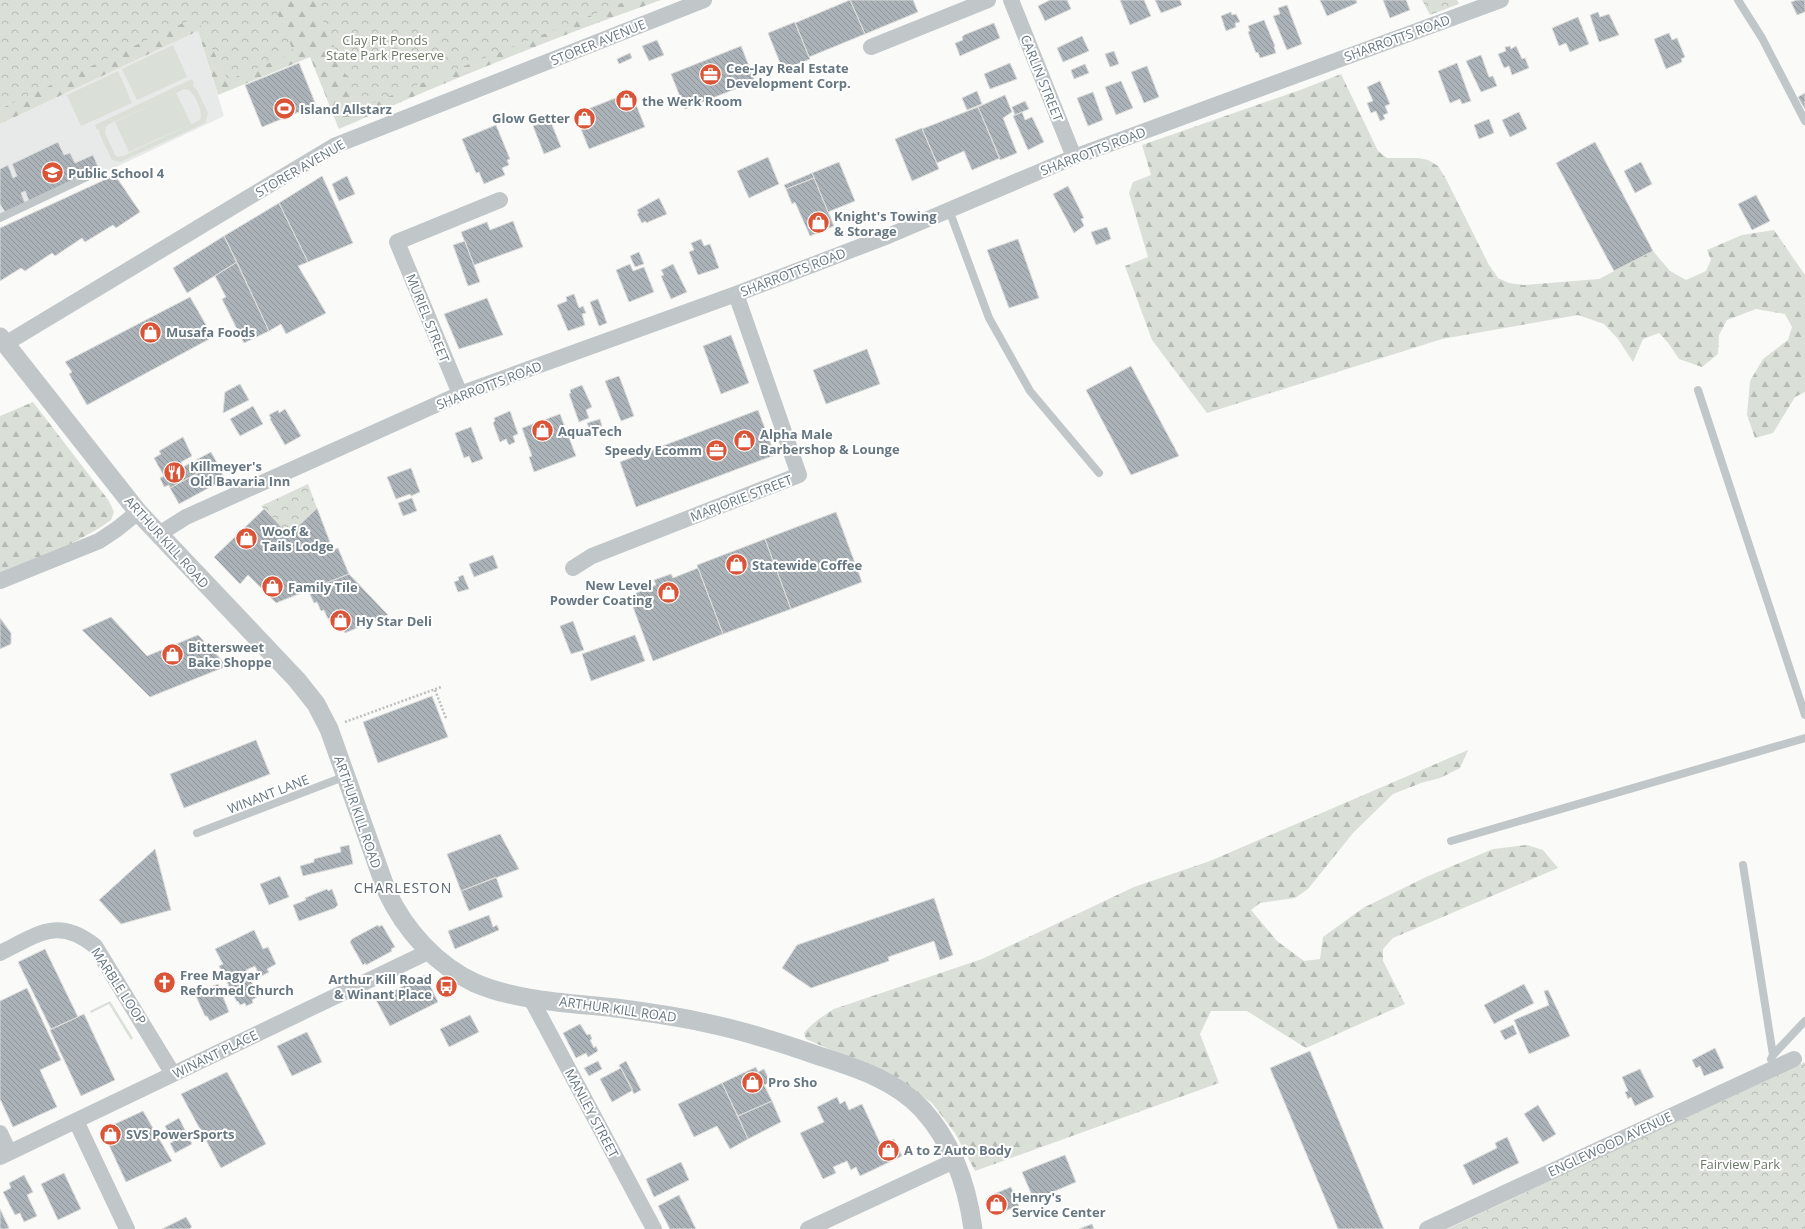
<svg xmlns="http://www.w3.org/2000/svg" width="1805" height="1229" viewBox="0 0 1805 1229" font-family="'Open Sans',sans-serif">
<defs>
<pattern id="forest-firs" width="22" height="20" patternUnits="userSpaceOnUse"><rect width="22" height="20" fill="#dadfd7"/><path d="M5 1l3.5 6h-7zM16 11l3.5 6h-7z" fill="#b5bab4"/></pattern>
<pattern id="park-crowns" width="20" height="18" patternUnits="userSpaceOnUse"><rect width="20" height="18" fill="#dadfd7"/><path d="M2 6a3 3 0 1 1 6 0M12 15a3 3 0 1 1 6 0" fill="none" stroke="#b5bab4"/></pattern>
<pattern id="building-back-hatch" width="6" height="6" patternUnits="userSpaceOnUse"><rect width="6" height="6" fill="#abb3b8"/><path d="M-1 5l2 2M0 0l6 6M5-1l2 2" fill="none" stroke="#8f969b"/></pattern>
</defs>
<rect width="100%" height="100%" fill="#fafaf8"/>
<path fill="#e8e9e9" d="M198,31L224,116L0,222V124Z"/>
<path fill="url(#forest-firs)" d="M0,0H661C552,38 445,82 339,129L310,57L218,95L198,31L0,124Z
M1341,74L1378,151L1387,158H1418L1428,160L1438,166L1446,179L1489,265L1498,278L1509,283L1523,285L1599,279L1653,251L1670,271L1686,280L1706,271L1711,260L1707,250L1742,235L1774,230L1805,275V392L1795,397L1773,433L1755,438L1747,415L1750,381L1763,359L1788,340L1792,327L1785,314L1756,309L1727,320L1719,335L1718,354L1702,367L1679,359L1669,344L1659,333L1643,339L1633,362L1618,339L1604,324L1578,315L1442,339L1207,413L1152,340L1125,266L1148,257L1129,193L1133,182L1151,175L1142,145L1303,89Z
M33,402L109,501L114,512L111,520L101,527L62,549L0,574V416Z
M1468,750L1460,768L1440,778L1421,783L1393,794L1353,833L1308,889L1295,898L1260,903L1251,910L1277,941L1304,961L1320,959L1323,937L1363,908L1426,877L1493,849L1527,845L1543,850L1558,868L1393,938L1383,949V961L1405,1004L1306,1048L1247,1011H1211L1200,1034L1219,1083L975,1171L955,1133L932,1103L897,1079L806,1039L804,1033C813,1022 823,1016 834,1009L982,959L1134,887L1210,861Z"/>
<path fill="url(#park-crowns)" d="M0,0H272L294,53L228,80L196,17L0,109Z
M314,0H629L360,108Z
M1422,0H1457L1459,4L1430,15Z
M308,484L317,508L289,535L261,506Z
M1805,1062V1229H1447Z"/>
<path fill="#dadfd7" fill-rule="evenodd" d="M173,45L187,77L137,100L122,69Z
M118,71L132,103L81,126L67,95Z
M192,79L194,84L193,86L197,90L208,113L205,123L120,162L112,160L100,135L99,129L97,130L95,125ZM184,89L189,90C195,95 204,112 200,120L123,156L118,157L115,155L105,133L106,127L109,124L162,100L115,122L129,152L191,124L176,93Z
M110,1001L133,1038L131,1040L109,1004L91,1013L90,1011Z"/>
<path fill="url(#building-back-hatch)" stroke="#dcdcda" d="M850,0L865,34L809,57L795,23Z
M850,0H913L918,12L865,34Z
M1050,0H1067L1071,9L1045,21L1038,6Z
M1120,0H1144L1151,16L1130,25Z
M1155,0H1180L1182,5L1161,13Z
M1320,0H1356L1357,3L1327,16Z
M1383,0H1406L1410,10L1390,18Z
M1797,0H1805V12L1797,15L1791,2Z
M1287,5L1302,44L1287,50L1273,16L1280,14L1278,8Z
M1231,12L1232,15L1236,14L1240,22L1235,23L1236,27L1226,31L1221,16Z
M1598,12L1600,17L1609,14L1619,35L1599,42L1590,15Z
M1578,17L1589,44L1570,52L1566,43L1559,46L1552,28Z
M1264,20L1275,46L1274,47L1276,53L1260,58L1258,52L1256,53L1248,32L1250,31L1248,26Z
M795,22L810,59L783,70L768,33Z
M994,23L1000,38L960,56L955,43L963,40L962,37L964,35Z
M1669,33L1672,40L1677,38L1685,57L1681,59L1682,62L1666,69L1654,39Z
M1082,36L1089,51L1063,62L1057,48Z
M657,40L664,55L649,61L642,46Z
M741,46L755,81L685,109L671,74Z
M1510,46L1511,49L1516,46L1522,59L1525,58L1529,68L1512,75L1509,66L1504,68L1498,54L1506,51L1505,47Z
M1114,51L1119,64L1110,67L1105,54Z
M630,53L632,58L619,64L617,59Z
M1481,55L1489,77L1493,76L1497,86L1481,92L1466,61Z
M299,63L316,105L262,127L245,85Z
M1010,63L1017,79L990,89L984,74Z
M1457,63L1471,101L1462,104L1460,99L1450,103L1438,71Z
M1085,64L1089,73L1074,79L1071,70Z
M1147,66L1159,97L1144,103L1131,72Z
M1121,81L1133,108L1116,115L1105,87Z
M1380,81L1390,104L1385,106L1388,113L1383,115L1385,119L1380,121L1376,111L1371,113L1367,103L1373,101L1367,87Z
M977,91L982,104L967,110L962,98Z
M631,92L645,127L589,149L575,114Z
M1093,92L1103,120L1088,126L1077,98Z
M1805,93V109L1798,97Z
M1005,95L1012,112L1003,118L1017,153L1000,160L978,107Z
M1025,101L1029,109L1015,115L1012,107Z
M978,107L1000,158L972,170L964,151L937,163L922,129Z
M1022,112L1025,120L1032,117L1044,142L1028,150L1013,116Z
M1519,112L1527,129L1510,137L1502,120Z
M1489,119L1494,133L1479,139L1474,125Z
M550,120L561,147L544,154L533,126Z
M496,125L510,159L507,160L509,165L502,168L505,175L484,184L479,172L476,173L462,139Z
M922,128L939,169L912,181L895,139Z
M58,142L64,155L70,153L75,163L93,155L99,169L29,201L25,191L21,193L25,203L5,212L0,204V169L8,165L13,178L17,176L12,164Z
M1595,142L1653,251L1614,271L1556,163Z
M768,157L779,184L749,198L737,171Z
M839,162L855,201L828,212L812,173Z
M1641,162L1652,184L1635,193L1624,171Z
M812,173L814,178L786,189L784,185Z
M115,175L140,212L116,228L113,225L85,242L82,238L55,256L52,253L25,271L21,268L0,281V228Z
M322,176L353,243L308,262L279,203Z
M347,176L355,194L339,201L332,184Z
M814,178L834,226L810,236L795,202L792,204L786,189Z
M1068,186L1084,218L1081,219L1084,226L1074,233L1053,194Z
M1756,195L1770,221L1752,230L1738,204Z
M659,198L667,214L646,223V221L642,223L637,214L639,213L637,210Z
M279,203L308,262L298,266L326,313L286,334L281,324L269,331L224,236Z
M513,221L523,247L474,265L461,232L487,222L490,230Z
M1107,227L1111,239L1096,245L1091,232Z
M224,236L237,262L187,293L173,268Z
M701,239L704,246L710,244L719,268L698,275L689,252L694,250L691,243Z
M1018,239L1039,298L1009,308L987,250Z
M465,241L480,282L468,286L453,245Z
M639,252L644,264L635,267L630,256Z
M237,262L269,331L244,343L222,299L226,297L215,276Z
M630,264L633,271L644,267L654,292L629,302L616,270Z
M673,264L687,292L671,299L661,276L664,275L661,270Z
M574,294L579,308L583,306L586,313L582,314L585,325L568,331L557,305L567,301L566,297Z
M190,297L213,337L87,405L69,374L72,372L65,362Z
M487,298L503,335L459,349L444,314Z
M598,299L607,323L599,326L590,302Z
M731,335L749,383L721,394L703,346Z
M867,349L880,384L826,404L813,370Z
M1131,366L1179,456L1131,475L1086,390Z
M619,376L634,416L621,421L605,381Z
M240,384L249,400L223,413L225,392Z
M582,385L592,407L586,410L589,418L579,422L569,394L571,393L570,390Z
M253,406L263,424L240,436L230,419Z
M285,409L301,436L285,445L270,419L271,418L269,415L278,410L279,413Z
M758,410L775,455L636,507L620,462Z
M510,411L518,434L513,436L515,442L509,445L506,439L500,442L493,423L495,421L494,418Z
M560,414L576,456L534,472L529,457L532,456L522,428Z
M600,419L602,426L590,430L587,423Z
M471,427L483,459L472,463L469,456L464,458L455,433Z
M183,437L192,456L181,462L183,467L211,452L217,463L170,488L169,485L164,487L160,478L164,476L154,458L161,454L159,451Z
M216,463L225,479L179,504L170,488Z
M411,468L420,492L411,496L410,494L396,499L387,477Z
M412,498L417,511L403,516L398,503Z
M317,508L333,550L338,548L349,574L276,603L248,575L240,584L214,557L264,509L289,535Z
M836,512L862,582L791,609L765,539Z
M765,539L791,609L723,634L697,565Z
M493,555L498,568L474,577L469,564Z
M698,568L723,634L653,661L629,596L656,585L654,580L671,574L673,578Z
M349,574L388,615L345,633L342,626L337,628L333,617L328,619L324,610L321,611L317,602L314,603L308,590Z
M463,575L469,589L458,592L454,582L459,580L458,577Z
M111,617L147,656L198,635L227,666L150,697L82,630Z
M0,618L11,633V644L0,649Z
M573,621L584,650L571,654L560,626Z
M635,635L645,661L591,681L582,654Z
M432,696L448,737L378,763L363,722Z
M256,740L270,774L184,808L170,774Z
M500,834L519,869L461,891L447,854Z
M349,845L353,864L303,876L300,866L314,862V859L341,852L340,847Z
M155,849L171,910L121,924L99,900Z
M280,876L289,897L269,905L260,884Z
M496,877L503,897L469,911L461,891Z
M327,889L328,891L332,889L338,905L335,908L299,921L293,905L306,900L305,898Z
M934,898L953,955L940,960L934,941L888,957L889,961L811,988L782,968L797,945Z
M489,915L493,927L497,925L499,930L455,949L448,931Z
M378,925L379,927L382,925L395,947L391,949L392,951L366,965L365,963L363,965L350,942L352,939Z
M254,930L263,949L268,947L276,964L267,969L269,972L260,977L255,966L246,970L256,992L255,993L257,997L252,1000L253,1003L246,1006L245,1003L240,1005L238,1001L237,1002L219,966L223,964L215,949Z
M45,949L78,1017L51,1029L18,962Z
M425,975L438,1002L390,1026L376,1000Z
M218,984L229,1012L210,1021L207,1016H205L195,994Z
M1524,984L1534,1003L1494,1024L1484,1005Z
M27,988L61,1060L40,1070L57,1107L13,1127L0,1099V1001Z
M1548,990L1570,1036L1529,1054L1514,1020L1549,1005L1544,991Z
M84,1014L115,1080L81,1096L50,1030Z
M470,1015L479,1032L449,1047L440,1029Z
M580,1024L587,1035L590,1034L592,1039L590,1040L594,1048L596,1046L598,1051L588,1057L586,1053L576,1058L563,1033Z
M1513,1025L1517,1034L1505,1040L1500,1031Z
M307,1032L322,1062L292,1076L277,1046Z
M1715,1048L1724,1068L1704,1076L1700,1066L1696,1068L1692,1060Z
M1310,1051L1383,1227L1384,1229H1338L1270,1068Z
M598,1061L602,1069L589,1076L584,1068Z
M626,1061L641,1090L634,1094L619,1065Z
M756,1067L758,1072L764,1069L770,1082L764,1085L772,1101L738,1116L722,1083Z
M621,1068L633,1090L612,1102L600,1079Z
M1640,1069L1654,1097L1635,1106L1631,1097L1628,1099L1625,1092L1628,1091L1622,1077Z
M227,1072L266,1144L221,1168L181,1094Z
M722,1083L748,1139L730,1149L717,1126L694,1137L678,1104Z
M837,1097L840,1104L845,1101L849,1110L862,1104L881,1145L894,1139L902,1156L860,1176L856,1167L851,1170L847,1161L833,1167L836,1173L823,1179L800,1133L824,1122L817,1107Z
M772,1101L781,1122L748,1139L738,1116Z
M1538,1105L1556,1134L1543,1142L1524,1114Z
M143,1111L172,1161L126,1182L102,1130Z
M179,1118L192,1144L175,1153L170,1143L173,1142L165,1126Z
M1507,1137L1519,1163L1473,1185L1463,1165L1497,1148L1495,1143Z
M1065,1155L1076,1182L1034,1200L1022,1172Z
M681,1162L689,1180L654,1197L646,1179Z
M64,1173L81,1209L58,1220L41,1184Z
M24,1175L33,1192L27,1195L37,1216L24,1222L20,1213L15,1215L3,1192L11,1188L9,1183Z
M1011,1187L1019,1206L993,1215L986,1199L990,1197L989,1196Z
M679,1195L696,1229H670L658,1206Z
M0,1209L9,1228L6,1229H0Z
M186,1217L192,1227L189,1229H162Z
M1092,1224L1094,1229H1079Z"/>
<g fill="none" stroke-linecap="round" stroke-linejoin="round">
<path stroke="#bcbfc1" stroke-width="2.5" stroke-dasharray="2 2" stroke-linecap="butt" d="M435,690L446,718
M345,722L441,687"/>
<path stroke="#c1c6c9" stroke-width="8" d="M1738,0L1762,38L1805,121
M949,210L989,318L1030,391L1099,473
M0,218L87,177
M1698,390L1805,715
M197,833L346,776
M1451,841L1805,738
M1743,865L1773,1055
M1771,1059L1773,1055L1805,1021"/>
<path stroke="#c1c6c9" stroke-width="16" d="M1011,0L1074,157
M871,47L988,0
M5,344L334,146L704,0
M460,394L397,242L500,200
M159,534L186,517L460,394L736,294L888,236L1074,157L1501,0
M573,568L592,556L799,475L736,294
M0,581L99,541L117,529L138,512
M0,953C37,935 57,916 95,946L173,1074
M530,997L654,1229
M76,1121L127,1229
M0,1133L9,1152
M0,1157L430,951
M808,1229L956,1160
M1427,1229L1794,1059"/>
<path stroke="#c1c6c9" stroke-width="19" d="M0,337L138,512L297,680L316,704L329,729L387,892C405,930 436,965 475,983C516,1001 571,1003 616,1008C646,1012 676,1016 706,1023C745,1031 782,1043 819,1056C856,1068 895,1080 922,1109C953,1143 967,1184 973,1229"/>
</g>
<defs>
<symbol id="office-disc" viewBox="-11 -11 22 22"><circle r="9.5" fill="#da5438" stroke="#fff"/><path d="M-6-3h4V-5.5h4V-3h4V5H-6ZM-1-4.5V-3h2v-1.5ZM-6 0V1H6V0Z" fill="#fff"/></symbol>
<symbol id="shop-disc" viewBox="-11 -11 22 22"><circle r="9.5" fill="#da5438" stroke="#fff"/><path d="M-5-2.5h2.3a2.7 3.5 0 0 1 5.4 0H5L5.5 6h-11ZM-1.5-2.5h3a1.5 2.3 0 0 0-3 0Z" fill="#fff"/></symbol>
<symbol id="stadium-disc" viewBox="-11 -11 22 22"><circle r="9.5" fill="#da5438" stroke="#fff"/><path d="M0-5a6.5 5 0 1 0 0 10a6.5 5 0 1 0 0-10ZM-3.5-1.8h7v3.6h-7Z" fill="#fff"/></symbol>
<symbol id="school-disc" viewBox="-11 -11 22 22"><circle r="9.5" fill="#da5438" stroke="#fff"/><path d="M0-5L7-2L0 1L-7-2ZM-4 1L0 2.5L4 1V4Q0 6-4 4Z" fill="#fff"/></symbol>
<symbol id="restaurant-disc" viewBox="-11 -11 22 22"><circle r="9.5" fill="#da5438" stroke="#fff"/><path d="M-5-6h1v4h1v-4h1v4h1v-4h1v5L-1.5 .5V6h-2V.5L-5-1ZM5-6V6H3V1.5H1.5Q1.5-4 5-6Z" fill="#fff"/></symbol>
<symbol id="church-disc" viewBox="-11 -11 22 22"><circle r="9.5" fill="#da5438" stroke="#fff"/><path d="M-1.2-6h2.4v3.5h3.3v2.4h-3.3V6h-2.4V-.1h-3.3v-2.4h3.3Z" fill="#fff"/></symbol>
<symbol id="bus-disc" viewBox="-11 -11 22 22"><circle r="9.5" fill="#da5438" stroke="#fff"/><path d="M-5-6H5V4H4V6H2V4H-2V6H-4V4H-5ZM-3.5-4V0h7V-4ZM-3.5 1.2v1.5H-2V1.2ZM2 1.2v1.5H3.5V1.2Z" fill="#fff"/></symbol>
</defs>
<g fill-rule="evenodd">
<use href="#office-disc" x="698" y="62" width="25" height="25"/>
<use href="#shop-disc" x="614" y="88" width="25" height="25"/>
<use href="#stadium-disc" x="272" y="96" width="25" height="25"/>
<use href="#shop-disc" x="572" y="106" width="25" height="25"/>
<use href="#school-disc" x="40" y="160" width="25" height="25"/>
<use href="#shop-disc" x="806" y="210" width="25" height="25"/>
<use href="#shop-disc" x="138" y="320" width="25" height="25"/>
<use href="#shop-disc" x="530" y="418" width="25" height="25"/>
<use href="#shop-disc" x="732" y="428" width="25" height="25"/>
<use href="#office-disc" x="704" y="438" width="25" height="25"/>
<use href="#restaurant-disc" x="162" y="460" width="25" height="25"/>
<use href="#shop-disc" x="234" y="526" width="25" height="25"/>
<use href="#shop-disc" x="724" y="552" width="25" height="25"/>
<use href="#shop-disc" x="260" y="574" width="25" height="25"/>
<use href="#shop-disc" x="656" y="580" width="25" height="25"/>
<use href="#shop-disc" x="328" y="608" width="25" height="25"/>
<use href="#shop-disc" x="160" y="642" width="25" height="25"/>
<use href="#church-disc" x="152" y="970" width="25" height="25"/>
<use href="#bus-disc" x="434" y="974" width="25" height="25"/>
<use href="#shop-disc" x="740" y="1070" width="25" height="25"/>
<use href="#shop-disc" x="98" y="1122" width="25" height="25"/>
<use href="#shop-disc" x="876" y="1138" width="25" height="25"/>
<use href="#shop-disc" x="984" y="1192" width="25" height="25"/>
</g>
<g text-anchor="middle" stroke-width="4" stroke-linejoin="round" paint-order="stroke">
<g font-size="13" fill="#667781" stroke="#fff">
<text transform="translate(1397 38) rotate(-20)" y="5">SHARROTTS ROAD</text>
<text transform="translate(598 42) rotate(-22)" y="5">STORER AVENUE</text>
<text transform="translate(1042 78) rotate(68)" y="5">CARLIN STREET</text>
<text transform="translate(1093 151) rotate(-21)" y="5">SHARROTTS ROAD</text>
<text transform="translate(300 168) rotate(-30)" y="5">STORER AVENUE</text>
<text transform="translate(793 272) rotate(-21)" y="5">SHARROTTS ROAD</text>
<text transform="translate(428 318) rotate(68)" y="5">MURIEL STREET</text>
<text transform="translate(489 385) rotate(-21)" y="5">SHARROTTS ROAD</text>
<text transform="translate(741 498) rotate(-21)" y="5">MARJORIE STREET</text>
<text transform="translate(167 542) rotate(48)" y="5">ARTHUR KILL ROAD</text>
<text transform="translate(268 794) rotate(-21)" y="5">WINANT LANE</text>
<text transform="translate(358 812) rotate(71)" y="5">ARTHUR KILL ROAD</text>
<text transform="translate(119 986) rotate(57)" y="5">MARBLE LOOP</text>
<text transform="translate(618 1009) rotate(8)" y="5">ARTHUR KILL ROAD</text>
<text transform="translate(215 1054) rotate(-26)" y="5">WINANT PLACE</text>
<text transform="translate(592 1113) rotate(62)" y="5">MANLEY STREET</text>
<text transform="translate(1610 1144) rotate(-25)" y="5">ENGLEWOOD AVENUE</text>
</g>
<g font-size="13" fill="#6a7a65" stroke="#fff">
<text x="385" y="45">Clay Pit Ponds<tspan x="385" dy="15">State Park Preserve</tspan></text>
<text x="1740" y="1169">Fairview Park</text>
</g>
<g font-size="13" font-weight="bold" fill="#667781" stroke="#fff" text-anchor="start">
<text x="726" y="73">Cee-Jay Real Estate<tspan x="726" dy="15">Development Corp.</tspan></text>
<text x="642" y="106">the Werk Room</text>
<text x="300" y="114">Island Allstarz</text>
<text x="570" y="123" text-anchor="end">Glow Getter</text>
<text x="68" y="178">Public School 4</text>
<text x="834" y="221">Knight's Towing<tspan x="834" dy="15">&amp; Storage</tspan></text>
<text x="166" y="337">Musafa Foods</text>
<text x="558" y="436">AquaTech</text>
<text x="760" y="439">Alpha Male<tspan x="760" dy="15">Barbershop &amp; Lounge</tspan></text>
<text x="702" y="455" text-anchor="end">Speedy Ecomm</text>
<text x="190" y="471">Killmeyer's<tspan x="190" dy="15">Old Bavaria Inn</tspan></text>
<text x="262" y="536">Woof &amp;<tspan x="262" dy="15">Tails Lodge</tspan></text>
<text x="752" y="570">Statewide Coffee</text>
<text x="652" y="590" text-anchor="end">New Level<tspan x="652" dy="15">Powder Coating</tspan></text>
<text x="288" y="592">Family Tile</text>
<text x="356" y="626">Hy Star Deli</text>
<text x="188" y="652">Bittersweet<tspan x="188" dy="15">Bake Shoppe</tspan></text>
<text x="180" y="980">Free Magyar<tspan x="180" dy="15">Reformed Church</tspan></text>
<text x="432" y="984" text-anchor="end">Arthur Kill Road<tspan x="432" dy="15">&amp; Winant Place</tspan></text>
<text x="768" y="1087">Pro Sho</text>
<text x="126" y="1139">SVS PowerSports</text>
<text x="904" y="1155">A to Z Auto Body</text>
<text x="1012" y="1202">Henry's<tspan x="1012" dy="15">Service Center</tspan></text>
</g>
<g font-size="14" letter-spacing="1" fill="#58656d" stroke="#fff">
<text x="403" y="893">CHARLESTON</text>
</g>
</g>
</svg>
